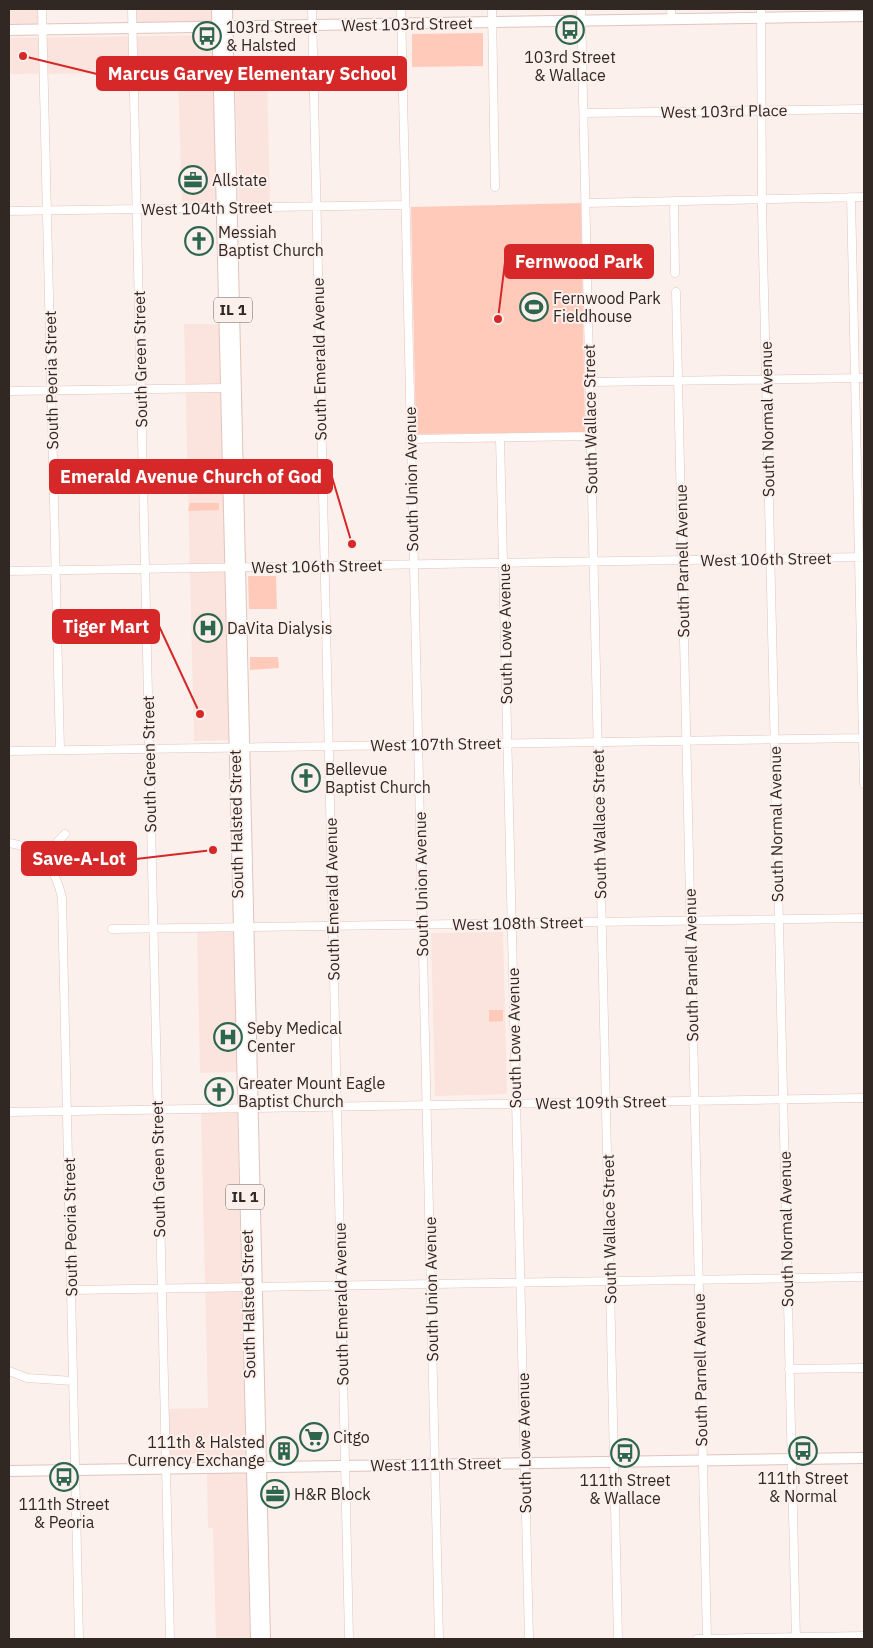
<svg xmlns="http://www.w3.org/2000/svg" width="873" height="1648" viewBox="0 0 873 1648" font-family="'IBM Plex Sans',sans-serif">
<rect width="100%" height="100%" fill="#fcf0ec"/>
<path fill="#fae4dd" d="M9,9H38V24L9,25Z
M136,9H212V22L136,23Z
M212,35L217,208H182L178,73L9,74V38Z
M267,75L270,203L239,204L235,76Z
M184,324H219L230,740L194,741Z
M233,928L237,1072L200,1073L197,929Z
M503,932L507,1094L435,1096L431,933Z
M237,1112L246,1461L166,1463L165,1409L208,1408L201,1113Z
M246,1472L250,1639H216L213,1528H208L207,1473Z"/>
<path fill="#ffcaba" d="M483,33V66L412,67V34Z
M581,203L585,432L416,434L411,207Z
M190,503H219V510L188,511Z
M248,576H276L277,609H249Z
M250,657H278L279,668L250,670Z
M489,1010H503V1021L489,1022Z"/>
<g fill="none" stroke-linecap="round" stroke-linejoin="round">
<defs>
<path id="minor" d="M42,9L60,750
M132,9L170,1639
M312,9L349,1639
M401,9L439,1639
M492,9L495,187
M581,9L618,1639
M671,9L672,19
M761,9L762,209L796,1639
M584,113L864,109
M851,197L864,784
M674,201L675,273
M586,203L864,197
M9,211L405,205
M676,292L707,1639
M589,382L864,378
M9,391L226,388
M500,438L529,1639
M410,439L590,436
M9,571L864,557
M9,751L864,738
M9,843C40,847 56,869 62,898L79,1639
M43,857L65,834
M112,929L864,918
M9,1112L864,1098
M72,1290L864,1277
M789,1369L864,1368
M9,1371L27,1378L73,1381
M697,1639L864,1636"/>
<path id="major" d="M217,9L256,1639
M227,9L265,1639
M9,30L864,16
M9,1471L864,1458"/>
</defs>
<use href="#minor" stroke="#e1c4bc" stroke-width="9"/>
<use href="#major" stroke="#e1c4bc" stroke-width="12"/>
<use href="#minor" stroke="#fff" stroke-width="8"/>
<use href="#major" stroke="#fff" stroke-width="10"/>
</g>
<defs>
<symbol id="bus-ring" viewBox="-11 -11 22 22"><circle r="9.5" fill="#fcf0ec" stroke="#2e664d" stroke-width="1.5"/><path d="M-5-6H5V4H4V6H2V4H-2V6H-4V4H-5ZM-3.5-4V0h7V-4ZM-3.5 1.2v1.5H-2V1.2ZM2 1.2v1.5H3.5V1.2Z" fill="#2e664d"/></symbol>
<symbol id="office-ring" viewBox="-11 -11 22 22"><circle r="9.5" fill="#fcf0ec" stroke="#2e664d" stroke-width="1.5"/><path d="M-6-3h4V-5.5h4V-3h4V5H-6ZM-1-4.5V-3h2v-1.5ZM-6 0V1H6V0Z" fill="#2e664d"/></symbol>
<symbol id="church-ring" viewBox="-11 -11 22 22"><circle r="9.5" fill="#fcf0ec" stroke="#2e664d" stroke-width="1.5"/><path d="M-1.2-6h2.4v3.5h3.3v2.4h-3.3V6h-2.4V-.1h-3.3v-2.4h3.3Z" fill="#2e664d"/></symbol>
<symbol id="stadium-ring" viewBox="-11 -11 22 22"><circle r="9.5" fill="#fcf0ec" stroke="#2e664d" stroke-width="1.5"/><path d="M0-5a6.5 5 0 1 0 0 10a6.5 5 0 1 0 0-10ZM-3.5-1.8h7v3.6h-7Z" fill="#2e664d"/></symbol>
<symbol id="hospital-ring" viewBox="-11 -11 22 22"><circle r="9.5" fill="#fcf0ec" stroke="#2e664d" stroke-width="1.5"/><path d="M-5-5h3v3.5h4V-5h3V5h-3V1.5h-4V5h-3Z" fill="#2e664d"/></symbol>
<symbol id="supermarket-ring" viewBox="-11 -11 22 22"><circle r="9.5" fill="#fcf0ec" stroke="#2e664d" stroke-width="1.5"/><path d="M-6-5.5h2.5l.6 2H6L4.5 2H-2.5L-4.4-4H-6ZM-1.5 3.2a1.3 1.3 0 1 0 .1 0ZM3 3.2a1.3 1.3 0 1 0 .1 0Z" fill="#2e664d"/></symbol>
<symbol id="building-ring" viewBox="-11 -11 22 22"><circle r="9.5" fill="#fcf0ec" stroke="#2e664d" stroke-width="1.5"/><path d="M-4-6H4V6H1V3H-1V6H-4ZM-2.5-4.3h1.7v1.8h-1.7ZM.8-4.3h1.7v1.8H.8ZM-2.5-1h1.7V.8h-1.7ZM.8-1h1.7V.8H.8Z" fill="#2e664d"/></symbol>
</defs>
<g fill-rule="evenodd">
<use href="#bus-ring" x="554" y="14" width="32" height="32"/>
<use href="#bus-ring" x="191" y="20" width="32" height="32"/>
<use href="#office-ring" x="177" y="164" width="32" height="32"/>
<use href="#church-ring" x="183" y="225" width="32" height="32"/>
<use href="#stadium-ring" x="518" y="291" width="32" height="32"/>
<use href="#hospital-ring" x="192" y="612" width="32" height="32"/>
<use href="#church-ring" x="290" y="762" width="32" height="32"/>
<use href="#hospital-ring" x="212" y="1021" width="32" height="32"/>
<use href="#church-ring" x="203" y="1076" width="32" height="32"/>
<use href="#supermarket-ring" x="298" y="1421" width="32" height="32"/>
<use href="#building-ring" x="268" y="1435" width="32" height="32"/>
<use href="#bus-ring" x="787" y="1435" width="32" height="32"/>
<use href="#bus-ring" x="609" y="1437" width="32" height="32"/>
<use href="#bus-ring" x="48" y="1461" width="32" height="32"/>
<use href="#office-ring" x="259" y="1478" width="32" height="32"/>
</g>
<g text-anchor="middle" stroke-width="4" stroke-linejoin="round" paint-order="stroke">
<g fill="#fcf0ec" stroke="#6e635f" stroke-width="1">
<rect x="214" y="297.5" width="38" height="25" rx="4"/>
<rect x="226" y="1184.5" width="38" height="25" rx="4"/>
</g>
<g font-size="15" font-weight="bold" fill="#312723">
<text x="233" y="315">IL 1</text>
<text x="245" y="1202">IL 1</text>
</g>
<g font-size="16" fill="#312723" stroke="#fcf0ec">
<text transform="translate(407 24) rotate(-1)" y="6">West 103rd Street</text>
<text transform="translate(724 111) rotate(-1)" y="6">West 103rd Place</text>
<text transform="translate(207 208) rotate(-1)" y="6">West 104th Street</text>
<text transform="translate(140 359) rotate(-91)" y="6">South Green Street</text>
<text transform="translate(319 359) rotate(-91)" y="6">South Emerald Avenue</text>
<text transform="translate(51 380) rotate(-91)" y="6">South Peoria Street</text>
<text transform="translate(590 419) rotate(-91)" y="6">South Wallace Street</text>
<text transform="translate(767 419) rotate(-91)" y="6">South Normal Avenue</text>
<text transform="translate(411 479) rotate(-91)" y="6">South Union Avenue</text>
<text transform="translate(766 559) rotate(-1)" y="6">West 106th Street</text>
<text transform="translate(682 561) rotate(-91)" y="6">South Parnell Avenue</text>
<text transform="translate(317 566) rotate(-1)" y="6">West 106th Street</text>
<text transform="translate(505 634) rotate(-91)" y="6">South Lowe Avenue</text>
<text transform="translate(436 744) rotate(-1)" y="6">West 107th Street</text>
<text transform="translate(149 764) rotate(-91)" y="6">South Green Street</text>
<text transform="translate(236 824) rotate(-91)" y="6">South Halsted Street</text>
<text transform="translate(599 824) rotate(-91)" y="6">South Wallace Street</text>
<text transform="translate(776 824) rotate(-91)" y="6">South Normal Avenue</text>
<text transform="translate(421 884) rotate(-91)" y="6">South Union Avenue</text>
<text transform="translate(332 899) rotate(-91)" y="6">South Emerald Avenue</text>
<text transform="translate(518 923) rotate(-1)" y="6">West 108th Street</text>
<text transform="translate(691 965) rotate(-91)" y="6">South Parnell Avenue</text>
<text transform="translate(514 1038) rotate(-91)" y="6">South Lowe Avenue</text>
<text transform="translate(601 1102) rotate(-1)" y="6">West 109th Street</text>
<text transform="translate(158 1169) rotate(-91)" y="6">South Green Street</text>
<text transform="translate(70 1227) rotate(-91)" y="6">South Peoria Street</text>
<text transform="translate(609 1229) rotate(-91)" y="6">South Wallace Street</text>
<text transform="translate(786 1229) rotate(-91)" y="6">South Normal Avenue</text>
<text transform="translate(431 1289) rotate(-91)" y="6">South Union Avenue</text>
<text transform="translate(248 1304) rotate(-91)" y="6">South Halsted Street</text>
<text transform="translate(341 1304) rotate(-91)" y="6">South Emerald Avenue</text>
<text transform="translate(700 1370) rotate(-91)" y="6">South Parnell Avenue</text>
<text transform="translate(524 1443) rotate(-91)" y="6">South Lowe Avenue</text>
<text transform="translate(436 1464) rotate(-1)" y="6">West 111th Street</text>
</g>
<g font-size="16" fill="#312723" stroke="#fcf0ec" text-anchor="start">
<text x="226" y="33">103rd Street<tspan x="226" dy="18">&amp; Halsted</tspan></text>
<text x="570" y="63" text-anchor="middle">103rd Street<tspan x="570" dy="18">&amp; Wallace</tspan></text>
<text x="212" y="186">Allstate</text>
<text x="218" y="238">Messiah<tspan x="218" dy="18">Baptist Church</tspan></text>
<text x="553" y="304">Fernwood Park<tspan x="553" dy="18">Fieldhouse</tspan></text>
<text x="227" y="634">DaVita Dialysis</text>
<text x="325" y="775">Bellevue<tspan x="325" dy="18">Baptist Church</tspan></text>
<text x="247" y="1034">Seby Medical<tspan x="247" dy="18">Center</tspan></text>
<text x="238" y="1089">Greater Mount Eagle<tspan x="238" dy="18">Baptist Church</tspan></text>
<text x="333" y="1443">Citgo</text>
<text x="265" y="1448" text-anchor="end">111th &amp; Halsted<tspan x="265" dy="18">Currency Exchange</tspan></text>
<text x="803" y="1484" text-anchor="middle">111th Street<tspan x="803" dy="18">&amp; Normal</tspan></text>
<text x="625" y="1486" text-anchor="middle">111th Street<tspan x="625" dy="18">&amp; Wallace</tspan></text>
<text x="294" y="1500">H&amp;R Block</text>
<text x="64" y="1510" text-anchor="middle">111th Street<tspan x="64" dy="18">&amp; Peoria</tspan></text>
</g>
</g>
<path fill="none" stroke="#d62828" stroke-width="2" d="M23 56L97 74M498 319L505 262M352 544L332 477M200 714L159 626M213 850L136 859"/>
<g fill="#d62828" stroke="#fcf0ec" stroke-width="2">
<circle cx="23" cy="56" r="5"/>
<circle cx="498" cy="319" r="5"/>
<circle cx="352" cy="544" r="5"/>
<circle cx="200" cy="714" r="5"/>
<circle cx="213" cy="850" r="5"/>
</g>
<g fill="#d62828" stroke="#d62828" stroke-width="2">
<rect x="97" y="57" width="309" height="33" rx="5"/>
<rect x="505" y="245" width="148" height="33" rx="5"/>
<rect x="50" y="460" width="282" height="33" rx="5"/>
<rect x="53" y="610" width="106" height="33" rx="5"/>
<rect x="22" y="842" width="114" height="33" rx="5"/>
</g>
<g font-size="18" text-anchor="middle" font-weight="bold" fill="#fff">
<text x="252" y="80">Marcus Garvey Elementary School</text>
<text x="579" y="268">Fernwood Park</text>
<text x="191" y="483">Emerald Avenue Church of God</text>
<text x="106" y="633">Tiger Mart</text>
<text x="79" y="865">Save-A-Lot</text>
</g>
<rect width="873" height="1648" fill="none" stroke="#312723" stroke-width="20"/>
</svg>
